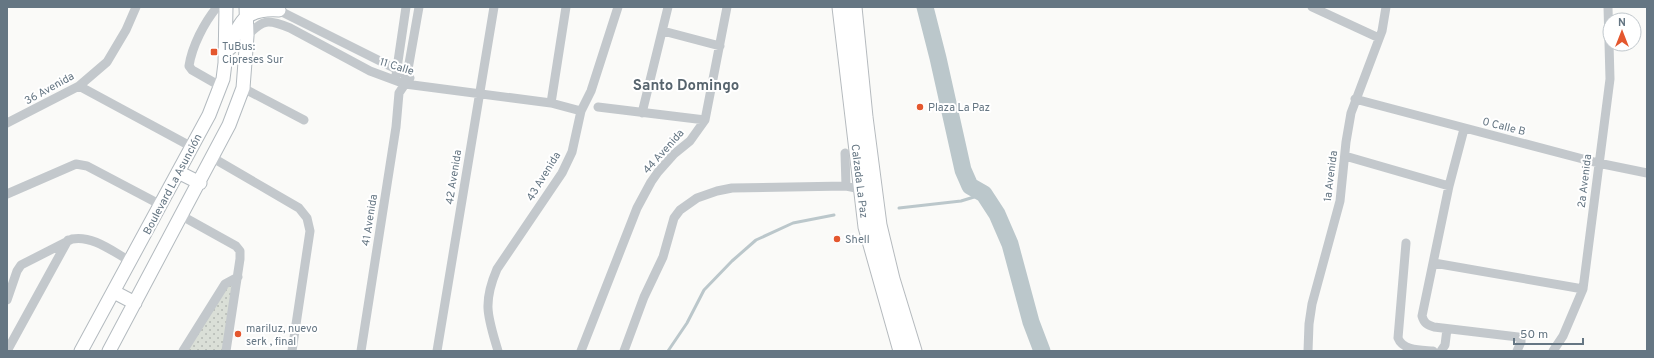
<svg xmlns="http://www.w3.org/2000/svg" width="1654" height="358" viewBox="0 0 1654 358" font-family="Overpass,sans-serif">
<defs>
<pattern id="park-dots" width="8" height="8" patternUnits="userSpaceOnUse"><rect width="8" height="8" fill="#dadfd7"/><path d="M2 2h.1M6 6h.1" fill="none" stroke="#b4b9b4" stroke-width="1.8" stroke-linecap="round"/></pattern>
</defs>
<rect width="100%" height="100%" fill="#fafaf8"/>
<path fill="url(#park-dots)" d="M233,283L224,351H186L227,285Z"/>
<g fill="none" stroke-linecap="round" stroke-linejoin="round">
<path stroke="#bbc7cb" stroke-width="3" d="M899,208L961,201L984,194
M668,351L687,323L704,290L732,261L756,240L793,223L834,215"/>
<path stroke="#bbc7cb" stroke-width="17" d="M925,7L938,58L963,170L970,186L984,194L997,214L1010,244L1031,322L1042,351"/>
<defs>
<path id="secondary" d="M230,48C239,20 247,8 279,10
M178,172L200,183
M114,292L135,303
M81,351L209,115L223,79L225,63L226,7
M109,351L229,125L243,88L247,36L246,7"/>
<path id="primary" d="M840,7L866,227L901,351
M854,7L865,117L879,225L892,279L914,351"/>
</defs>
<use href="#secondary" stroke="#b3babf" stroke-width="15"/>
<use href="#primary" stroke="#b5babe" stroke-width="17"/>
<path stroke="#c3c8cc" stroke-width="9" d="M217,7C204,23 192,46 189,66L192,70L220,86
M1312,7L1379,38
M274,8L396,69L410,78
M663,31L720,46
M247,36C263,19 268,19 290,28L370,71L405,84L551,103L581,111
M396,75L406,7
M79,86L192,147
M243,88L304,120
M1355,99L1598,163L1647,173
M551,103L566,7
M598,107L705,120
M642,113L668,7
M7,123L79,86L107,62L126,30L136,7
M1464,129L1449,186L1422,316C1424,323 1427,325 1434,327L1518,337L1521,338V342L1517,351
M845,153L846,186
M1345,156L1449,186
M213,158L299,208L307,218L310,231L292,351
M7,194L76,164L87,166L161,205
M182,216L236,246L240,251V259L226,351
M1406,243L1398,338C1403,351 1421,350 1433,351
M1434,263L1583,289
M7,300L17,271L21,265L72,239C92,235 112,251 130,261
M7,351L68,240
M183,351L225,284L238,277
M361,351L396,127L399,93L405,84L407,75L419,7
M437,351L494,7
M498,351C488,317 482,304 497,269L562,173L572,152L581,111L591,91L618,7
M581,351L637,208L651,182L658,172L674,154L690,141L705,120L727,7
M624,351L644,297L663,257L674,218L680,210L697,198L717,191L732,188L846,186L861,189
M1308,351L1309,324L1312,304L1340,201L1346,142L1351,113L1382,31L1386,7
M1441,351L1445,345L1447,329
M1553,351L1563,336L1583,289L1610,79L1608,7"/>
<use href="#secondary" stroke="#fff" stroke-width="13"/>
<use href="#primary" stroke="#fff" stroke-width="15"/>
</g>
<g fill="#e4572e" stroke="#fff" stroke-width="1.5">
<rect x="210" y="48" width="8" height="8" rx="2"/>
<circle cx="920" cy="107" r="4"/>
<circle cx="837" cy="239" r="4"/>
<circle cx="238" cy="334" r="4"/>
</g>
<g text-anchor="middle" stroke-width="4" stroke-linejoin="round" paint-order="stroke">
<g font-size="11" fill="#657683" stroke="#fff" text-anchor="start">
<text x="222" y="50">TuBus:<tspan x="222" dy="13">Cipreses Sur</tspan></text>
<text x="928" y="111">Plaza La Paz</text>
<text x="845" y="243">Shell</text>
<text x="246" y="332">mariluz, nuevo<tspan x="246" dy="13">serk , final</tspan></text>
</g>
<g font-size="11" fill="#657683" stroke="#fff">
<text transform="translate(397 66) rotate(17)" y="4">11 Calle</text>
<text transform="translate(49 88) rotate(-29)" y="4">36 Avenida</text>
<text transform="translate(1504 126) rotate(14)" y="4">0 Calle B</text>
<text transform="translate(663 151) rotate(-48)" y="4">44 Avenida</text>
<text transform="translate(543 176) rotate(-59)" y="4">43 Avenida</text>
<text transform="translate(1330 176) rotate(-83)" y="4">1a Avenida</text>
<text transform="translate(453 177) rotate(-81)" y="4">42 Avenida</text>
<text transform="translate(860 181) rotate(83)" y="4">Calzada La Paz</text>
<text transform="translate(1584 181) rotate(-83)" y="4">2a Avenida</text>
<text transform="translate(172 184) rotate(-62)" y="4">Boulevard La Asunción</text>
<text transform="translate(369 220) rotate(-81)" y="4">41 Avenida</text>
</g>
<g font-size="15" font-weight="bold" fill="#57646e" stroke="#fff">
<text x="686" y="90">Santo Domingo</text>
</g>
</g>
<rect width="1654" height="358" fill="none" stroke="#657683" stroke-width="16"/>
<g transform="translate(1622 32)"><circle r="19" fill="#ffffff" stroke="#c1c8cd"/>
<path d="M0-3L7 15L0 10L-7 15Z" fill="#e4572e"/>
<text y="-6" font-size="11" font-weight="bold" text-anchor="middle" fill="#657683">N</text>
</g>
<path d="M1514 338v6h69v-6" fill="none" stroke="#657683" stroke-width="2"/>
<text x="1520" y="338" font-size="12" fill="#657683" stroke="#ffffff" stroke-width="3" paint-order="stroke">50 m</text>
</svg>
